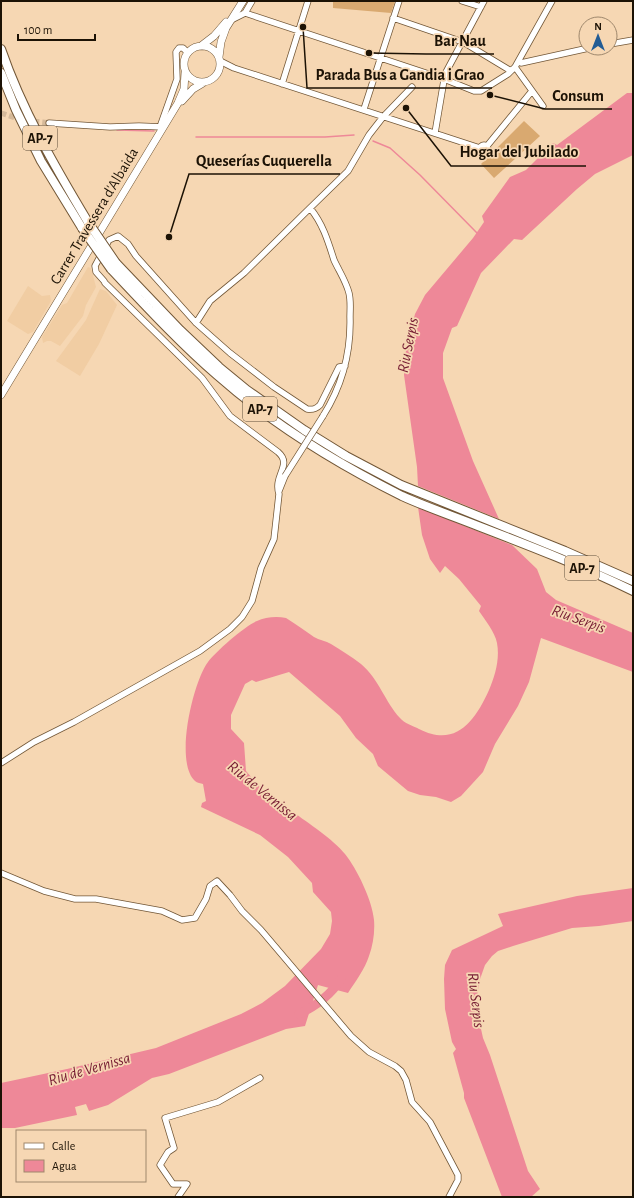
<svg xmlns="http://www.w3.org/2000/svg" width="634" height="1198" viewBox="0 0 634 1198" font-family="'Alegreya Sans',sans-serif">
<rect width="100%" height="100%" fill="#f6d7b3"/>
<path fill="#f1cda3" d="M88,267L91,268L96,287L86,305L83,316L60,346L51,341H47L43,343L42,337L62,305L67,303Z
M28,286L42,296L50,295L51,301L33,332L28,334L7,321Z
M100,289L106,291L117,305L99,344L80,376L56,361L86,320Z"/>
<path fill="#d9a970" d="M333,1H395L391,13L333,8Z
M524,121L540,136L494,178L481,164Z"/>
<path fill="#ee8898" d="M627,93H633V155L595,174L577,189L522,240L514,239L481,273L457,326L452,328L443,353V378L473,461L499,519L418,486L417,467L404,375L405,355L415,314L425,295L473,238L484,222L482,216L510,177L526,170L553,143L557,145Z
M418,507L512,545L537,569L546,592L556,600L633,633V672L541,638L529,682L518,706L495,744L483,772L461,796L451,802L436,797L420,795L408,791L378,766L373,754L356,738L340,716L289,672L256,682L252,680L245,684L231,715V729L244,743L246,771L259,786L272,805L290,818L293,812C308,823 333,839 345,854C357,869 372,900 374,920C375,932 373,945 369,956C365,969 355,982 348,993L318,985L305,1026L286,1029L169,1074L152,1078L108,1105L89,1111L86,1104L75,1107L77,1115L15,1128H1V1083L67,1069L156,1048L241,1014L262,1003L285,986L321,949L330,934L332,921L331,912L313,892L312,883L288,857L260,835L201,807L202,803L206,801L203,784C201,783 197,783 195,781C174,762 193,682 208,662C215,652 246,625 257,621C265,617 277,616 286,618C296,624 305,631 314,637C319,640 326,641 331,644C341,650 352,657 361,664C379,679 385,702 400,718C404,723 413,726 419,729C456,748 475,721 489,690C495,676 500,659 497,643C495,632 485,620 479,611L481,606L459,579L445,566L440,573L430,559L422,535Z
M633,888V921L599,926L572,928L513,946L498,951L492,956L485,965L479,982L477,998L479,1020L483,1038L490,1055L528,1171L540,1189L531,1197H502L464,1098V1093L453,1053L456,1049L452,1042L445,1009L444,979L445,965L452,950L503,926L498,914L577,896Z"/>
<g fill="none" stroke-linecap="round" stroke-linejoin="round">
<path stroke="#ee8898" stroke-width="1.5" d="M117,130L154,131
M196,137H325L354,135
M373,141L390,148L420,175L477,233"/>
<path stroke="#ee8898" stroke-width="9" d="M299,1014C316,1006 330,996 341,979"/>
<path stroke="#d5b999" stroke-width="5.5" stroke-dasharray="5.5 3" stroke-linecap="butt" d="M1,113L22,120L49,123"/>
<defs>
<path id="minor" d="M462,1L481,7
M245,13L444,79L474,91H481L508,74L515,67L552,1
M393,18L463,42L511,71
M231,20L245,13L252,1
M610,44L633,40
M220,61L234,68L480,148
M518,62L521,63L589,48
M515,67L543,106
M282,84L308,1
M364,109L399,1
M49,123L110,127L139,126L163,127
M160,127L177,79L176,52L179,48H183L187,52
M435,133L445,74L484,1
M480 149a4 4 0 1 1 8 0a4 4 0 1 1-8 0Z
M487,146L532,91
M104,281L96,272L95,266L109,240L118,236L128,244L136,256L196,323L230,353L274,387L307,409C313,410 316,409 320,405L339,367L345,366
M196,323L210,301L244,273L310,208
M323,416C342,386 351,352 350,317C350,309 351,301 349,293C346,281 339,271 334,260C328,241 323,224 310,208L348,171L369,135L383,117L412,87
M279,491L285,476
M1,763L34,742L74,722L200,651L230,629L242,617L252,601L261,568L274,539L279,494C273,475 293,465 278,452L230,416L202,378L105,283
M1,873L44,891L75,899H96L162,911L182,920L195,918L206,899L210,886L217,881L230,895L242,911L261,930L351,1036L369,1052L395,1066L401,1071L406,1080L412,1102L430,1122L458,1175V1180L449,1197
M178,1197L187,1184H173L160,1165L168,1152L174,1148L165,1118L218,1102L260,1078"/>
<path id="major" d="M184 64a18 18 0 1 1 36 0a18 18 0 1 1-36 0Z
M201,46L214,36L226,22
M219,57L221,42L226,28L243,1
M182,101L193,89L203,83
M1,395L178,103L184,89L185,73"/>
<path id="highway" d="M1,49C22,110 55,167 88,222
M1,73L16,110L41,161L82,228
M116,263L180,330L219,367L247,390L304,430L346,456L401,485L565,551L633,581
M111,269C145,305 179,342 217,375C270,422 338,464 402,496C426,507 453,516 478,526C530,546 582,566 633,591"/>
</defs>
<use href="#minor" stroke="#725737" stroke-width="7"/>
<use href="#major" stroke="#725737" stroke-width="8"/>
<use href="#highway" stroke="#725737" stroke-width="10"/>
<use href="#minor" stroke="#fff" stroke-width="5.5"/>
<use href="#major" stroke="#fff" stroke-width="7"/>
<use href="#highway" stroke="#fff" stroke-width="8"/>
<defs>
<path id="minor-bridge" d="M285,476L323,416"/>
<path id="highway-bridge" d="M88,222L116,263
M82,228L111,269"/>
</defs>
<use href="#minor-bridge" stroke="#725737" stroke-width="7" stroke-linecap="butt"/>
<use href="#highway-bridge" stroke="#725737" stroke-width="10" stroke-linecap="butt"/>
<use href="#minor-bridge" stroke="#fff" stroke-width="5.5"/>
<use href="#highway-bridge" stroke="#fff" stroke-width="8"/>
</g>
<g text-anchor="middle" stroke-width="3.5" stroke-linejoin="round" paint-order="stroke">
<g fill="#f6d7b3" stroke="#5d4d39" stroke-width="1">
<rect x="23" y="126" width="34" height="24" rx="3"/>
<rect x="243" y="397" width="34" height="24" rx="3"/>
<rect x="565" y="556" width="34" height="24" rx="3"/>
</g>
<g font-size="14" font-weight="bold" fill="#1c1205">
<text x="40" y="143">AP-7</text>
<text x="260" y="414">AP-7</text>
<text x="582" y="573">AP-7</text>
</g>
<g font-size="15" fill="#1c1205" stroke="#f6d7b3">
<text transform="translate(94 216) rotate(-59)" y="5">Carrer Travessera d'Albaida</text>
</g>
<g font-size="16" font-style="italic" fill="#761c33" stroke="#f6d7b3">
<text transform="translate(407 345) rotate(-79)" y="6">Riu Serpis</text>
<text transform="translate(579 618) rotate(20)" y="6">Riu Serpis</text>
<text transform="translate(263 790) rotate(39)" y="6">Riu de Vernissa</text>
<text transform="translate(477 1000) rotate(83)" y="6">Riu Serpis</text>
<text transform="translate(89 1068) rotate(-16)" y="6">Riu de Vernissa</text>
</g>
</g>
<path fill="none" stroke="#1c1205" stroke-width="1.5" d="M369 53L426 54H494M303 27L307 88H492M490 95L545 109H612M406 108L451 166H586M169 237L189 174H340"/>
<g fill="#1c1205" stroke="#f6d7b3" stroke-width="1.5">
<circle cx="369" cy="53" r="4"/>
<circle cx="303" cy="27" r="4"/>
<circle cx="490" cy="95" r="4"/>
<circle cx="406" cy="108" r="4"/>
<circle cx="169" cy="237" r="4"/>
</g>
<g font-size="16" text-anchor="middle" font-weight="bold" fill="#1c1205" stroke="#f6d7b3" stroke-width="3.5" stroke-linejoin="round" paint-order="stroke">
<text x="460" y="46">Bar Nau</text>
<text x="400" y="80">Parada Bus a Gandia i Grao</text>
<text x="578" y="101">Consum</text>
<text x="519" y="157">Hogar del Jubilado</text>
<text x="264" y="166">Queserías Cuquerella</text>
</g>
<rect width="634" height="1198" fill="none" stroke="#1c1205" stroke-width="4"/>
<rect x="16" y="1130" width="130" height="52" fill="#f6d7b3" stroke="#9f886d"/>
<rect x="24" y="1143" width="20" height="6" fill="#ffffff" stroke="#9f886d"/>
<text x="52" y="1150" font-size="12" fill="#1c1205">Calle</text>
<rect x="24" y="1160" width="20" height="12" fill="#ee8898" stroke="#9f886d"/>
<text x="52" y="1170" font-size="12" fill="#1c1205">Agua</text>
<g transform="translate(598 36)"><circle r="19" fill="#f6d7b3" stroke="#9f886d"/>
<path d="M0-3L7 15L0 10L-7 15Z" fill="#235c94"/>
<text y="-6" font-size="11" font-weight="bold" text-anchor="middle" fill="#1c1205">N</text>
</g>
<path d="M18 34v6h77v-6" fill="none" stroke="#1c1205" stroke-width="2"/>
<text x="24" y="34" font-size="12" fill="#1c1205" stroke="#f6d7b3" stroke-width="3" paint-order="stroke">100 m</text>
</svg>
